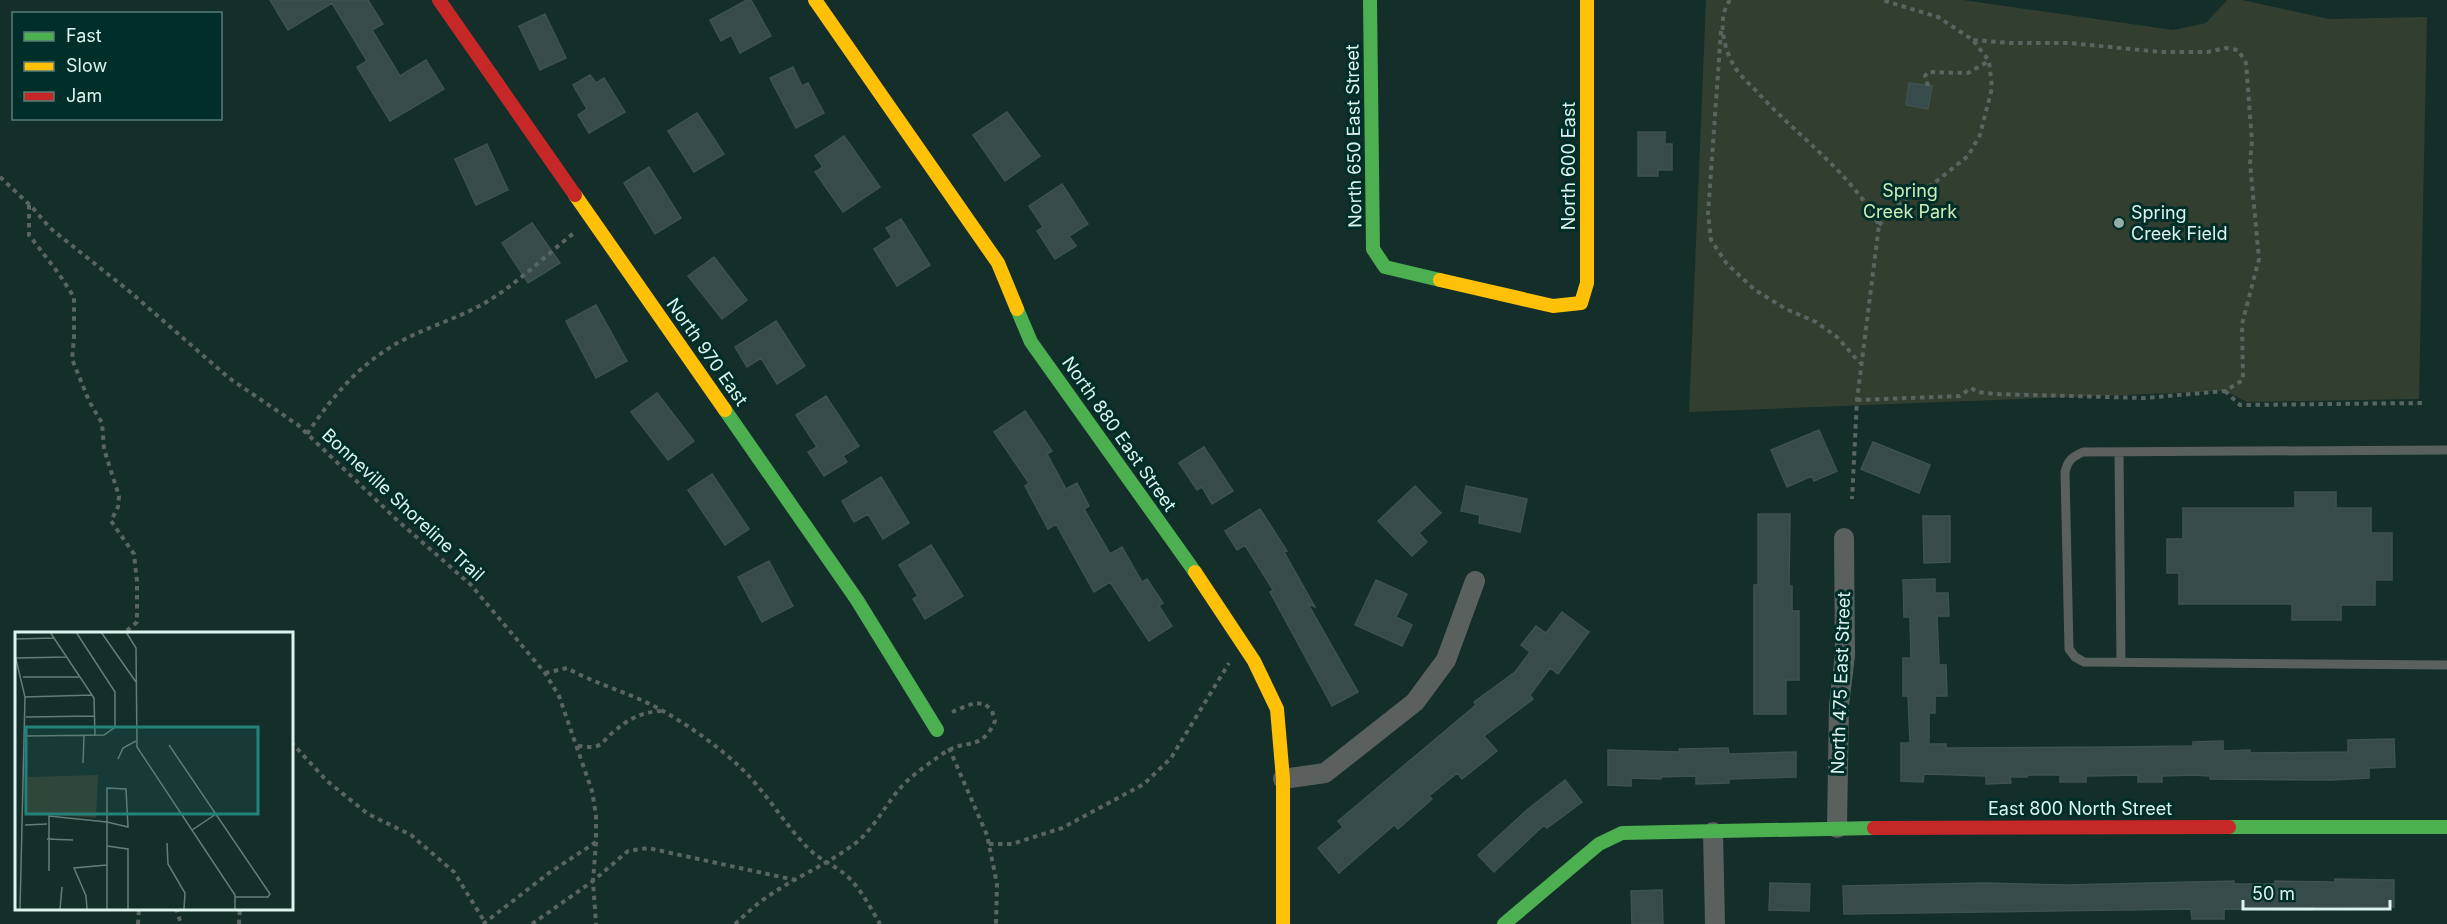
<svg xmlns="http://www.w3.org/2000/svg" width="2447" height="924" viewBox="0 0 2447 924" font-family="Inter,sans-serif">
<rect width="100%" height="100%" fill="#142e2a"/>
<path fill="#323e2f" d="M1706,0H1963L2173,30L2206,23L2227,0H2242L2329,19L2427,17L2419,399L2247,402L2225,391L1689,412Z"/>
<path fill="#364b4a" stroke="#3e5251" stroke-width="1.5" d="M270,0H368L383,24L372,30L400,76L426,60L444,89L390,121L357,67L367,61L332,3L288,30Z
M747,0H751L771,36L740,53L731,35L721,41L710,20Z
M545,14L566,58L540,70L519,26Z
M793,67L802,86L808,83L824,113L796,128L770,78Z
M590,75L596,83L604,78L625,112L589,133L578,115L587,109L573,85Z
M1909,83L1932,86L1928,109L1906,105Z
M1007,112L1040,156L1005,181L973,135Z
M697,113L724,154L694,172L668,131Z
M1638,132H1665V144H1672V170H1658V176H1638Z
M844,136L880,187L843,212L815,172L823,167L815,156Z
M487,144L508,190L476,205L455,159Z
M649,167L681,218L655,234L624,183Z
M1062,184L1088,224L1069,236L1076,246L1055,259L1037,231L1043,227L1029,206Z
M901,219L930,265L897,286L874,249L892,237L886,228Z
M532,223L560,263L528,283L502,243Z
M714,257L747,300L722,319L688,276Z
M596,305L627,361L596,378L566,321Z
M776,321L805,366L777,384L761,358L747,367L735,347Z
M657,393L694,441L668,460L631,412Z
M826,396L859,446L843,456L847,462L824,476L808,452L817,447L796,415Z
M1025,411L1052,451L1047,454L1066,489L1077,483L1089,506L1084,509L1110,554L1122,547L1142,582L1147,579L1163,603L1159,606L1172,626L1149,641L1110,582L1094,592L1056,524L1048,529L1025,486L1029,483L994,432Z
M1819,430L1837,471L1814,481L1812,476L1787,487L1771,450Z
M1873,442L1930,465L1919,493L1861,469Z
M1204,447L1233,491L1212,504L1202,487L1197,490L1179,463Z
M712,474L749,529L725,545L688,490Z
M881,477L909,523L883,539L868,514L854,522L842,501Z
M1415,486L1441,513L1419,533L1427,542L1412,556L1378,521Z
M1466,486L1527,499L1520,532L1479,523L1480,515L1461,511Z
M2295,492H2336V508H2371V533H2392V580H2375V605H2341V620H2292V604H2179V573H2167V539H2183V508H2295Z
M1260,509L1287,551L1284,552L1315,607L1308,604L1358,692L1332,706L1270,592L1273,590L1245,545L1237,550L1225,531Z
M1758,514H1790L1789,586H1792V611H1799V680H1786V714H1754V585H1758Z
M1923,516H1950V562L1924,563Z
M931,545L963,596L925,619L913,599L918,596L899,565Z
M769,561L793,606L762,622L738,577Z
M1935,579V593H1948L1949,616H1937L1939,665H1946L1947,696H1935V713H1929V744H1946V748L2117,747L2193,746V742L2223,741V751L2250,750V753L2348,752V740L2394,739L2395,767L2369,768V778L2330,780L2210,779V776L2193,775L2162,776V782H2138V775L2086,776V782H2060V775H2026L2027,777H2010L2011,783L1986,784V776L1924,774L1923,782L1901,781V743H1910L1908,696H1903V658H1911L1910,617H1904L1903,580Z
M1376,580L1407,594L1396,617L1412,625L1402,646L1355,625Z
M1562,612L1589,632L1558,674L1550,668L1530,695L1533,699L1484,736L1497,751L1462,779L1457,773L1429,796L1432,799L1398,829L1394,825L1339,873L1318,848L1343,827L1338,821L1476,705L1474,702L1515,672L1530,652L1521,645L1536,626L1546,633Z
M1728,748L1729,754L1796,752V777L1729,779V783L1696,784V776L1661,777V779L1631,778V786L1608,785V750L1680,752L1679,749Z
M1565,780L1582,802L1547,828L1544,825L1494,872L1478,855L1528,809Z
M2335,879L2394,880V907L2313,906L2312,910L2224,909V919H2192L2191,909L1844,914L1843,886L1984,883L2066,885L2234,881V884H2275V881L2335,882Z
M1770,883L1810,884L1809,911L1769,910Z
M1662,890L1663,924H1632L1631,891Z"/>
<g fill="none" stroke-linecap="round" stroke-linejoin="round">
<path stroke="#596561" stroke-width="4" stroke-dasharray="4.5 4.5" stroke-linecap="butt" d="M1730,0C1716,19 1724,51 1736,69C1743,79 1753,87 1761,96C1800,138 1852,174 1879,225L1857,400L1852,499
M1721,31L1708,214L1711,240L1727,264L1755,290L1786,309L1816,322L1837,337L1860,363
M1928,86L1925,76L1928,72L1968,73L1989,61
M0,177L32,207L50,228L129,291L229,378L298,425L397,520L471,585L545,673L559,696L592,791L596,815V842L593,881L596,924
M29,205V235L59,274L74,297V338L72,359L89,401L102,423L104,449L119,496L118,507L111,521L134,554L137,581V622L124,633
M1879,225L1902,201L1933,184L1968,156L1980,135L1992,88L1989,61L1973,40L1938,17L1882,0
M2225,391L2240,405L2425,403
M1857,400L1960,396L1971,388L1978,392L1995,394L2145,398L2225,391L2243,380L2242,324L2259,259L2250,163L2252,141L2246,63L2238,50L2225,48L2208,52H2161L2069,43H2010L1973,40
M307,434C334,394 362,361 405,339C435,324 468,315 496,296C524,277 549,253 575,232
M545,673L567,668C597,685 632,693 663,711C691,727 721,748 744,771C768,795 785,825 809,849C820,860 834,865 846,875C861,889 870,907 880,924
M291,742L327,781L368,814L411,835L454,872L486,924
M578,746C584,746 591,748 597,746C603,744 606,738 611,734C627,720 640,712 661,711
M949,748L987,835L997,884L996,924
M989,844H1012L1062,828L1144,784L1171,758L1229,663
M176,908L181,924
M138,924L139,908
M239,924L240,908
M483,924L549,873L596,842
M532,924L593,881L628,851L648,848L795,880
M735,924C745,915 755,905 767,897C794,878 826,865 853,845C879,826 888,795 914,775C924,767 936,758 947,751C967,739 982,751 995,721L992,711L985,704L974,703L952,712"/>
<path stroke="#5a605e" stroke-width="9" d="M2447,450L2083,452C2072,457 2068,460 2065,472L2069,649L2075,657L2084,662L2447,665
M2119,452L2121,662"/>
<path stroke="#5a605e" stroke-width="20" d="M1283,779L1325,773L1415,702L1446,660L1475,581
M1837,828L1839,705L1845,655L1844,538
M1713,832L1715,924"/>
<path stroke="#4caf50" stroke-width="14" d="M1370,0L1373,249L1385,267L1440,280
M1017,309L1031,342L1195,572
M725,410L857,600L937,730
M2229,827H2447
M1504,924L1599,844L1622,833L1874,828"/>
<path stroke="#ffc107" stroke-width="14" d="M815,0L998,263L1017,309
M575,195L725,410
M1440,280L1553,306L1581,303L1587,283V0
M1195,572L1254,661L1277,709L1283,779V924"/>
<path stroke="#c62828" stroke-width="14" d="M439,0L575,195
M1874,828L2229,827"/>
</g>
<circle fill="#96aea9" stroke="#002e28" stroke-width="2" cx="2119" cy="223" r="6"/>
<g text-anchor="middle" stroke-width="6" stroke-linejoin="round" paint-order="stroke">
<g font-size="18" fill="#dcf3ee" stroke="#002e28">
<text transform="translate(1354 136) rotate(-91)" y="6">North 650 East Street</text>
<text transform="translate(1569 166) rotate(-90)" y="6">North 600 East</text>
<text transform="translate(707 352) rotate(55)" y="6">North 970 East</text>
<text transform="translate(1119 434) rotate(55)" y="6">North 880 East Street</text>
<text transform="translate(403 505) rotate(43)" y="6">Bonneville Shoreline Trail</text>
<text transform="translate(1841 683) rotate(-88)" y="6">North 475 East Street</text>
<text x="2080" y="815">East 800 North Street</text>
</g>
<g font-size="18" fill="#cfecbb" stroke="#002e28">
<text x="1910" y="197">Spring<tspan x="1910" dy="21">Creek Park</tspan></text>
</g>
<g font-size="18" fill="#dcf3ee" stroke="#002e28" text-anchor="start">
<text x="2131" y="219">Spring<tspan x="2131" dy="21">Creek Field</tspan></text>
</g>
</g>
<g transform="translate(15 632)">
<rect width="278" height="278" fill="#142e2a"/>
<path d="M83,143L81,186L13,181V145Z" fill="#323e2f"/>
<path fill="none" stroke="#647d78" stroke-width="1.5" d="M35,0L79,66L80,104M86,0L121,50M111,0L121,16L122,115L220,263V277M0,7L39,6M0,23L10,65L5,277M1,26L51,25M8,45H64M10,65L77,63M11,85L80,84M10,104L89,103L100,95V60L61,0M154,113L255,262L253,265H220M103,127L108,116L121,109M68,131L69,104M10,193L32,192M177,198L201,182M32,207L58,208M152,211L153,232L170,261L169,277M92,214L113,217V277M34,239V184L92,190L113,195L111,157L92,156V277M45,277L47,255M72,277L71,264L59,236L92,233"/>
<path fill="#24827b" fill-opacity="0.15" stroke="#24827b" stroke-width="3" d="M11,95H243V182H11Z"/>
<rect width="278" height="278" fill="none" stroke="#dcf3ee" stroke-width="3"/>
</g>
<rect x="12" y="12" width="210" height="108" fill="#002e28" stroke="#587d77" stroke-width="1.5"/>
<rect x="24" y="32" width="30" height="9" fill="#4caf50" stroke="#587d77" stroke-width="1.5"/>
<text x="66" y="42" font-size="18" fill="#dcf3ee">Fast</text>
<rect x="24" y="62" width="30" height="9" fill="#ffc107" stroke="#587d77" stroke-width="1.5"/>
<text x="66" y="72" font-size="18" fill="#dcf3ee">Slow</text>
<rect x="24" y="92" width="30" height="9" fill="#c62828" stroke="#587d77" stroke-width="1.5"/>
<text x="66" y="102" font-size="18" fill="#dcf3ee">Jam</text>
<path d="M2243 900v9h147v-9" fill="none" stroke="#dcf3ee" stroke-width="3"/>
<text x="2252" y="900" font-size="18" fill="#dcf3ee" stroke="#002e28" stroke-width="4.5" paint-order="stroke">50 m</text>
</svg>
